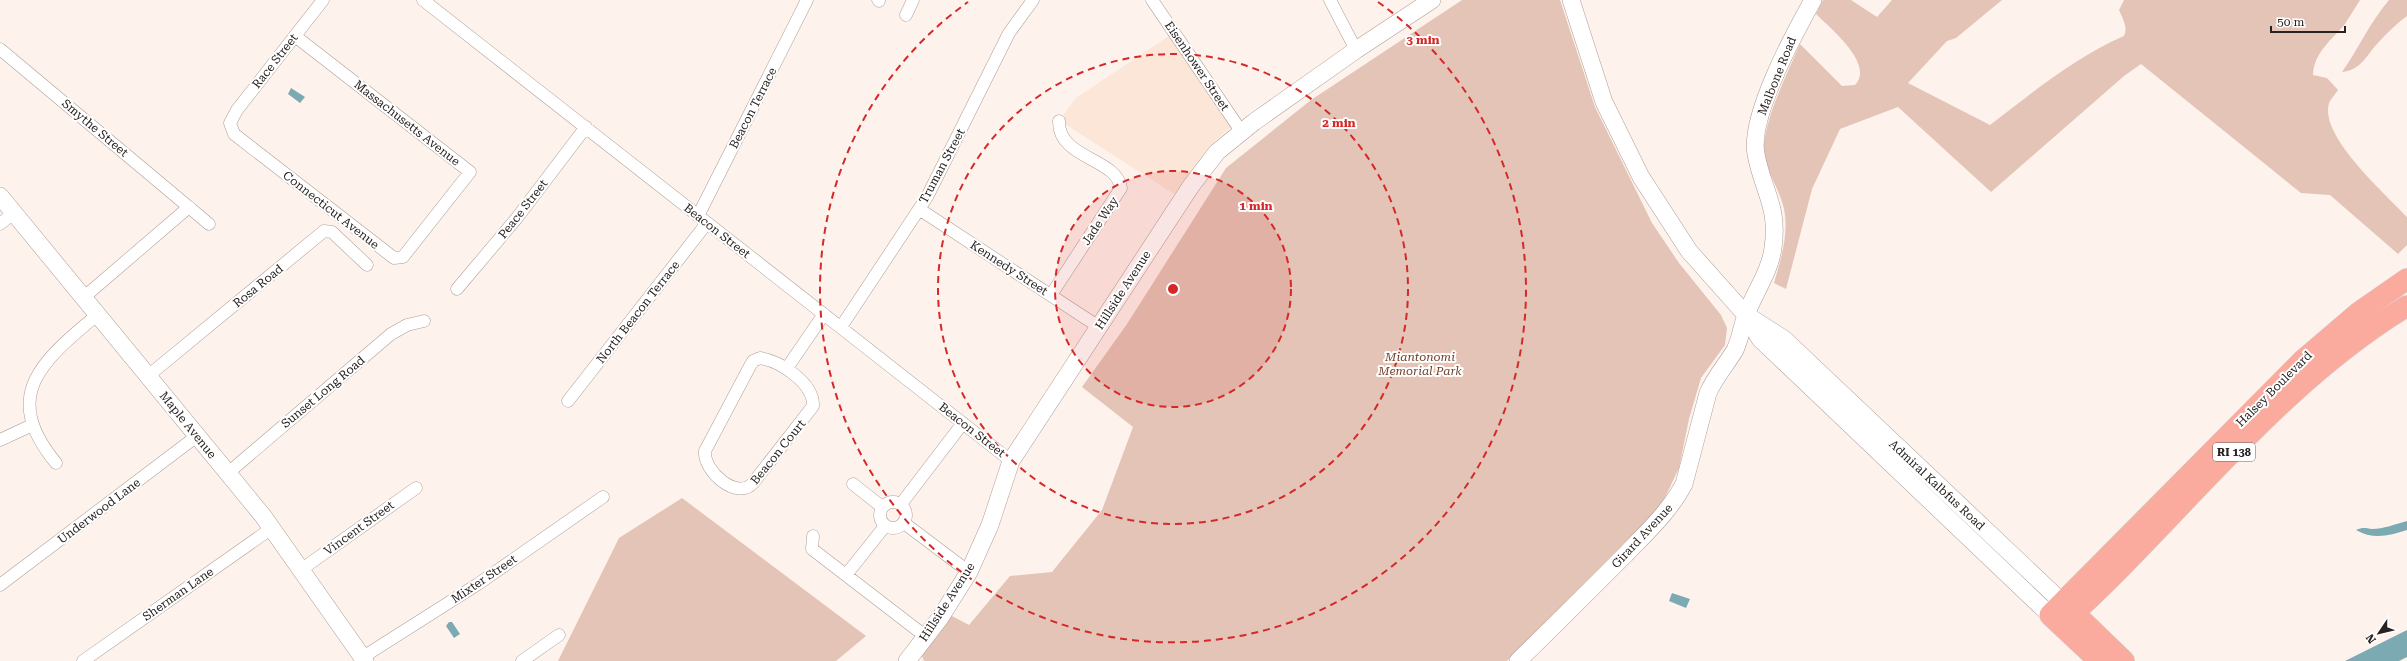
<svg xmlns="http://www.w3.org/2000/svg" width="2407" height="661" viewBox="0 0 2407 661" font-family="'Roboto Serif',serif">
<rect width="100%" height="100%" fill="#fef2ec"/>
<path fill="#fbe6d8" d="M1169,36L1231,127L1211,144L1174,194L1065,124L1064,114L1076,98Z"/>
<path fill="#e3c4b7" d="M1462,0H1560L1595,107L1652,223L1679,263L1721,315L1727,328L1725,345L1701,378L1689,419L1679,468L1661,506L1507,661H924L921,654L950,615L969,625L1010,576L1052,572L1102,510L1133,427L1082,387L1127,324L1226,168L1311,100Z
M1823,0H1851L1877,17L1892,0H2002L1956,38L1947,41L1908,83L1990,125C2032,93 2075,57 2124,36C2128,27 2123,19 2119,10L2124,0H2360C2355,8 2350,16 2345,24C2332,40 2314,52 2313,75L2327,78L2338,90C2335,94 2331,99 2329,103C2319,136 2386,194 2407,217V245L2398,254L2330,195L2301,193L2141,64L2124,76L1991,192L1898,107L1840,129L1812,189L1786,289L1774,283C1781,259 1789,234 1784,209C1779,187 1763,167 1764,145C1767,113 1787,74 1800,44L1842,86L1855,85C1875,64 1830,28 1816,14Z
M2389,0H2407V16C2396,24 2386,34 2377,44C2366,56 2361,70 2342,72C2359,48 2370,22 2389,0Z
M682,498L866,636L836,661H558L619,538Z"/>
<path fill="#7baab3" d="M291,88L305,97L300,103L288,94Z
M2407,521V530C2389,536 2373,540 2356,530C2363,527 2365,528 2372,529C2383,529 2396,524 2407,521Z
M1672,593L1690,599L1686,608L1669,601Z
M449,622H452L460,634L454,638L446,626Z
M2407,630V657L2399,661H2345Z"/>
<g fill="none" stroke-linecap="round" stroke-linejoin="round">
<defs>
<path id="street" d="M423,0L1011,461
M878,0L879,1
M1152,0L1241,131
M1330,0L1356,50
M906,15L913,0
M295,36L470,172L403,257L394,258L234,134L230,123L237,110L323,0
M0,49L209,224
M919,209L1099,327
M698,216L807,0
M0,224L14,213
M457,289L516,219L586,127
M1051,295L1121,188C1117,158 1058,159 1059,121
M83,298L189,207
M841,327L927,197L1009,33L1033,0
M760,358C780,361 814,383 813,406L753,483C737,501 703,471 705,451L750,366L753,361Z
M787,368L824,314
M148,376L324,231L332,232L367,265
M568,401L707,223
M0,440L28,427
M56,463C0,395 42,361 97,315
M228,473L391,334L407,325L424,321
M853,484L882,507
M880 515a13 13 0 1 1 26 0a13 13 0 1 1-26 0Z
M901,504L963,423
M904,523L969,572
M813,536L812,549L925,636
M302,569L416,488
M846,575L885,526
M0,585L197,436
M363,657L478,584L603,497
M83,661L272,528
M522,661L559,635"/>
<path id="secondary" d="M1571,0L1604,102L1641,177L1689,251L1746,315L1760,339L2050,615
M0,196L263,516L365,661
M1748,316L1784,339L2063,603
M907,661L940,618L969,572L990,525L1011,461L1191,186L1217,152L1254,122L1356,50L1432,0
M1518,661C1554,626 1590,590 1626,554C1647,532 1670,511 1684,484L1708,393C1715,377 1726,365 1735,350C1740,340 1742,326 1746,315C1754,293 1770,272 1773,248C1779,206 1763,192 1756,154C1749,116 1794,34 1813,0"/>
<path id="highway" d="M2065,604L2124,661
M2061,625C2177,521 2272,388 2407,306
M2099,661L2050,615L2303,360L2358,313L2407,279"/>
</defs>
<use href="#street" stroke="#ac9d97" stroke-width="13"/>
<use href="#secondary" stroke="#ac9d97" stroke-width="18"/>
<use href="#highway" stroke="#d4d3d2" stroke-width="22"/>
<use href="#street" stroke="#fff" stroke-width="12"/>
<use href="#secondary" stroke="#fff" stroke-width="17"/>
<use href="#highway" stroke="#fbaa9e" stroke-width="21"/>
</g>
<circle cx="1173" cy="289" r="118" fill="#d62828" fill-opacity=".12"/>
<g fill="none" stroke="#d62828" stroke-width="2" stroke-dasharray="7 5">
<circle cx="1173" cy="289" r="118"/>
<circle cx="1173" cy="289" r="235"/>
<path d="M1378 2A353 353 0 1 1 968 2"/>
</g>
<g text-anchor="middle" stroke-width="4" stroke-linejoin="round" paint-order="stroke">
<rect fill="#fff" stroke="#686463" stroke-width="1" x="2213" y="443" width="42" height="18" rx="3"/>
<g font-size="11" font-weight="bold" fill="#282220">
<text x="2234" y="456">RI 138</text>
</g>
<g font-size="12" fill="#282220" stroke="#fff">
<text transform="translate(275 61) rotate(-52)" y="4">Race Street</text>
<text transform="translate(1197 66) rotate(56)" y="4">Eisenhower Street</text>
<text transform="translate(1777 76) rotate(-68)" y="4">Malbone Road</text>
<text transform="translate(753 108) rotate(-63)" y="4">Beacon Terrace</text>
<text transform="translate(407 123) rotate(38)" y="4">Massachusetts Avenue</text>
<text transform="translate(95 128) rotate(40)" y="4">Smythe Street</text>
<text transform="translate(942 166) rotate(-62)" y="4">Truman Street</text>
<text transform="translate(523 209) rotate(-52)" y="4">Peace Street</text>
<text transform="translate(331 210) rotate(38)" y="4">Connecticut Avenue</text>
<text transform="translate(1100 221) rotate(-56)" y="4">Jade Way</text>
<text transform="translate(717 231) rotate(38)" y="4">Beacon Street</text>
<text transform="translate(1009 268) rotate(33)" y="4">Kennedy Street</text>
<text transform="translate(258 286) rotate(-39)" y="4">Rosa Road</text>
<text transform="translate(1123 290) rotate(-57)" y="4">Hillside Avenue</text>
<text transform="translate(638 312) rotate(-52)" y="4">North Beacon Terrace</text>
<text transform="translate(2274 389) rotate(-45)" y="4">Halsey Boulevard</text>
<text transform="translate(323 392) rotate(-40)" y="4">Sunset Long Road</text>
<text transform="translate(188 425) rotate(51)" y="4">Maple Avenue</text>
<text transform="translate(972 430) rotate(38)" y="4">Beacon Street</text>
<text transform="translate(778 452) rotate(-51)" y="4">Beacon Court</text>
<text transform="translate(1937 485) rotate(43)" y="4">Admiral Kalbfus Road</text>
<text transform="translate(99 511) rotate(-37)" y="4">Underwood Lane</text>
<text transform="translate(359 528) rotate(-36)" y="4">Vincent Street</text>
<text transform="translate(1642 536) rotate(-47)" y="4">Girard Avenue</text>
<text transform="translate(484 579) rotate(-34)" y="4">Mixter Street</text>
<text transform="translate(178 594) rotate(-35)" y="4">Sherman Lane</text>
<text transform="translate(947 602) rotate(-57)" y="4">Hillside Avenue</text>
</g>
<g font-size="12" font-style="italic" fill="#733f27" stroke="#fff">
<text x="1420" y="361">Miantonomi<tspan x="1420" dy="14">Memorial Park</tspan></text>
</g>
</g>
<circle cx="1173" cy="289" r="6" fill="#d62828" stroke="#fff" stroke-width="2"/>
<g font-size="12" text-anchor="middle" font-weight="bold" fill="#d62828" stroke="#fff" stroke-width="4" stroke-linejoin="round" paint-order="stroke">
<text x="1423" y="44">3 min</text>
<text x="1339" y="127">2 min</text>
<text x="1256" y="210">1 min</text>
</g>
<g transform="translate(2379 633) rotate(235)" stroke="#ffffff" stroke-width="3" paint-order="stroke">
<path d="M0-3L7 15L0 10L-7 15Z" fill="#282220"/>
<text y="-6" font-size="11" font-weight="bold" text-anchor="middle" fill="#282220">N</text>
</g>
<path d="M2271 26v6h74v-6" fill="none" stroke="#282220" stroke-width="2"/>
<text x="2277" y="26" font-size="12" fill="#282220" stroke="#ffffff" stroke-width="3" paint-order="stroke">50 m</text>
</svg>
